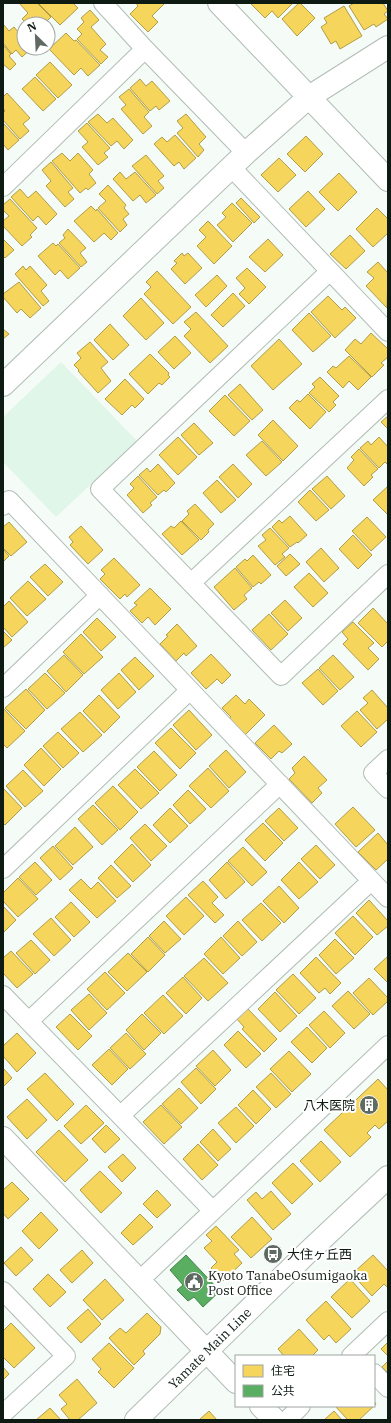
<svg xmlns="http://www.w3.org/2000/svg" width="391" height="1423" viewBox="0 0 391 1423" font-family="'IBM Plex Serif','Noto Sans JP',serif">
<rect width="100%" height="100%" fill="#f5fcf7"/>
<path fill="#e0f6e8" d="M61,362L137,441L56,517L3,462V417Z"/>
<path fill="#f6d55c" stroke="#b09d46" d="M19,3H37L51,17L45,23V24H27L22,19L28,13Z
M38,3H73L78,8L60,25Z
M136,3H165L152,16L158,22L148,32L130,14L138,6Z
M250,3H293L278,18L272,11L265,18Z
M299,3H300L315,18L297,36L282,19Z
M354,3H383L388,11L384,14L388,19L376,27L374,24L364,30L349,6Z
M344,6L362,36L340,49L336,41L331,44L321,27L327,23L324,18Z
M90,10L99,20L91,27L106,44L100,50L108,57L101,64L77,39L82,34L77,29L84,22L81,18Z
M3,24L9,31L14,27L24,39V48H32L22,57L16,50L12,54L3,43Z
M66,33L74,41L76,40L100,65L88,76L81,68L74,75L49,49Z
M3,45L11,54L9,56L16,64L10,70L3,64Z
M50,62L72,85L58,98L36,75Z
M35,77L56,99L43,111L22,89Z
M140,79L146,86L152,81L170,101L159,110L156,106L150,111L130,88Z
M129,89L149,112L144,117L152,126L143,134L121,109L126,105L119,97Z
M7,93L30,118L23,124L29,131L20,139L3,120V113L5,111L3,108V97Z
M98,114L107,123L113,118L133,140L124,149L117,141L111,146L88,122Z
M186,114L206,137L199,144L204,150L198,157L177,133L183,128L177,121Z
M3,123L19,140L8,150L3,144Z
M87,123L110,148L104,153L108,157L98,165L82,147L88,142L78,131Z
M175,135L196,158L184,169L179,162L174,166L154,144L162,137L167,142Z
M306,136L323,154L305,172L287,154Z
M62,153L70,161L78,153L93,170L89,174L96,183L88,190L86,188L80,193L52,161Z
M146,155L164,176L158,181L164,188L157,194L132,166Z
M279,158L296,175L278,192L261,175Z
M51,162L73,188L68,192L74,199L65,207L46,186L51,181L42,170Z
M120,172L126,179L135,172L156,195L146,203L140,195L133,201L113,179Z
M339,173L357,192L338,211L319,192Z
M108,185L126,205L124,208L129,214L123,219L127,225L120,232L98,208L106,201L99,194Z
M20,189L28,198L36,191L57,214L46,225L38,216L33,221L11,197Z
M308,191L325,209L306,227L289,209Z
M241,198L260,217L254,223L236,203Z
M10,199L37,228L30,235L32,237L22,246L3,226V221L9,216L3,210V205Z
M232,203L252,223L233,242L217,225L226,217L222,213Z
M91,206L96,211L97,209L118,233L111,240L104,233L94,242L74,221Z
M377,208L388,219V233L373,247L356,229Z
M208,221L232,246L214,264L197,246L206,237L199,230Z
M68,229L86,248L80,253L87,262L81,267L59,243L65,238L63,235Z
M350,235L365,251L346,269L330,254Z
M3,239L14,250L5,258L3,256Z
M268,239L283,255L265,272L249,257Z
M53,243L56,246L58,244L80,268L68,279L60,270L55,275L38,256Z
M182,253L184,256L188,253L202,268L185,284L171,269L177,263L174,261Z
M378,262L388,273L387,308L366,286L374,278L367,272Z
M23,266L26,270L30,266L47,285L41,291L49,301L43,306L15,274Z
M247,268L266,287L249,304L239,294L245,288L236,278Z
M157,271L191,307L173,324L144,294L151,287L146,282Z
M217,275L227,286L206,307L195,295Z
M19,282L41,308L30,318L21,309L17,313L3,297V294Z
M233,293L245,306L223,327L211,315Z
M328,296L342,310L345,307L356,318L335,338L311,312Z
M141,298L164,323L146,340L123,316Z
M196,312L228,346L210,363L184,336L191,329L184,322Z
M309,313L331,336L313,352L292,330Z
M110,324L129,345L113,360L94,340Z
M3,329L9,334L3,339Z
M371,333L388,349V357L381,363L384,365L372,377L345,350L355,339L361,344Z
M175,336L191,353L174,369L158,352Z
M279,339L302,364L273,390L251,366Z
M90,342L108,362L101,368L111,381L98,393L78,371L79,370L74,365L81,358L77,353Z
M150,354L169,373L168,375L170,377L162,385L159,383L148,394L129,374Z
M349,356L371,377L358,390L349,381L343,388L327,372L333,366L336,368Z
M320,377L339,396L333,402L336,405L329,412L309,393L315,387L312,384Z
M125,379L144,399L135,408L132,405L122,415L105,399Z
M240,384L263,410L252,420L228,395Z
M308,394L326,412L310,429L289,408L297,400L300,402Z
M225,395L250,421L234,436L209,411Z
M388,416V429L381,422Z
M273,420L298,446L283,461L258,435Z
M194,423L213,443L199,455L181,435Z
M178,437L197,457L178,475L159,455Z
M379,437L388,447V463L387,464L385,462L379,468L360,448L368,441L371,445Z
M262,441L282,462L266,476L246,455Z
M359,449L378,469L371,475L373,477L364,486L347,468L354,460L351,457Z
M158,464L175,483L166,492L164,490L158,495L139,475L147,468L150,472Z
M233,464L252,484L238,498L219,477Z
M138,476L157,497L150,503L152,505L143,513L127,495L134,488L130,484Z
M327,476L345,496L331,509L312,489Z
M217,480L236,500L221,513L203,493Z
M388,486V515L373,500Z
M310,490L329,510L316,521L298,502Z
M195,504L214,524L208,530L209,532L201,540L182,521L189,514L187,511Z
M290,516L307,535L298,543L297,542L290,547L272,527L279,520L282,523Z
M367,517L386,537L371,551L352,531Z
M181,521L199,540L182,555L162,534L171,526L174,528Z
M9,522L27,542L11,556L3,548V527Z
M81,526L103,550L88,564L70,545L73,542L69,537Z
M270,528L289,548L282,554L285,557L275,565L258,546L266,540L262,535Z
M353,535L372,555L358,569L339,549Z
M321,548L339,568L324,582L306,562Z
M3,549L9,556L3,562Z
M290,554L300,564L286,576L277,566Z
M253,555L271,575L261,584L259,582L253,587L236,567L245,559L247,561Z
M114,558L140,585L127,597L125,594L120,599L100,579L105,574L101,570Z
M45,564L63,582L48,596L30,577Z
M235,568L252,588L244,595L247,599L234,610L214,587Z
M309,573L328,593L313,607L294,587Z
M28,581L46,599L27,616L10,598Z
M150,588L171,609L155,625L148,617L142,623L130,611L137,605L134,603Z
M285,600L302,618L288,631L271,613Z
M9,601L28,622L12,637L3,627V607Z
M373,608L388,624V641L382,647L358,623Z
M269,614L288,634L271,650L252,630Z
M97,618L116,637L101,651L83,632Z
M353,622L374,643L368,648L379,659L368,670L343,644L348,639L342,632Z
M177,624L197,646L186,656L184,653L176,661L160,644L168,636L166,635Z
M3,631L12,640L3,648Z
M81,634L103,657L84,674L63,652Z
M211,654L231,675L222,684L217,679L206,689L191,673Z
M64,655L83,675L66,692L47,671Z
M333,655L354,677L340,690L319,668Z
M135,657L154,676L139,690L121,670Z
M318,669L338,691L323,705L302,683Z
M45,673L65,693L47,709L28,689Z
M119,673L136,692L118,709L101,690Z
M26,689L45,710L26,729L5,708Z
M372,690L388,708V719L377,729L360,710L368,703L363,698Z
M99,695L120,717L104,733L83,711Z
M236,695L245,704L249,699L265,715L245,735L229,718L231,717L222,708Z
M3,708L25,731L7,748L3,744Z
M189,710L212,735L196,750L173,725Z
M357,711L377,732L361,747L341,726Z
M80,712L102,735L83,752L61,729Z
M274,725L292,744L282,753L279,751L271,759L255,743Z
M171,728L196,753L180,769L155,743Z
M58,732L79,753L63,768L43,746Z
M41,748L61,769L44,786L24,765Z
M226,750L246,772L229,788L209,766Z
M154,751L177,775L160,791L137,767Z
M304,756L327,780L318,788L322,793L312,803L289,779L295,773L292,768Z
M208,768L229,791L211,808L189,786Z
M135,769L159,793L141,809L118,785Z
M23,770L43,791L25,807L6,786Z
M113,786L138,812L120,830L95,803Z
M3,788L22,808L5,825L3,823Z
M188,790L206,809L190,824L173,805Z
M93,805L118,830L102,845L78,819Z
M353,807L375,830L356,847L335,824Z
M170,808L188,826L170,843L153,825Z
M279,808L298,828L284,841L265,821Z
M263,823L283,843L265,861L245,840Z
M145,824L167,846L151,861L130,838Z
M75,827L93,847L73,865L55,846Z
M378,833L388,845V859L376,870L358,852Z
M132,844L151,865L133,882L114,862Z
M316,845L335,865L320,879L301,859Z
M53,846L73,868L60,880L40,858Z
M243,847L267,872L252,886L228,861Z
M35,862L52,880L36,895L19,877Z
M227,862L245,882L226,899L209,880Z
M299,862L318,882L299,899L281,880Z
M111,865L131,886L117,898L98,878Z
M18,878L38,899L18,917L3,901V893Z
M81,879L91,889L98,882L116,901L97,918L69,890Z
M203,881L218,897L212,903L224,915L215,923L188,895Z
M279,886L299,908L284,923L263,901Z
M186,897L204,916L184,935L166,916Z
M369,900L388,921V926L377,935L356,913Z
M71,902L90,922L74,937L55,917Z
M261,903L281,923L262,941L242,920Z
M3,906L16,920L3,933Z
M353,916L373,937L355,955L335,933Z
M51,918L71,940L54,956L33,934Z
M164,921L181,939L165,953L149,936Z
M238,921L257,942L242,956L223,936Z
M148,937L165,955L148,972L131,954Z
M221,937L240,958L223,974L204,954Z
M335,939L354,958L336,974L319,955Z
M31,940L50,960L35,974L16,953Z
M11,951L33,974L17,988L3,973V958Z
M128,953L147,972L127,991L108,972Z
M388,956V983L374,969Z
M316,957L341,983L330,994L325,988L319,993L300,973Z
M204,958L228,983L208,1001L184,976Z
M105,972L125,993L107,1010L87,989Z
M293,974L316,998L299,1014L276,990Z
M183,977L202,998L186,1014L166,993Z
M369,978L388,998V1001L373,1015L353,993Z
M348,991L370,1014L354,1029L332,1006Z
M275,992L297,1016L280,1032L258,1009Z
M89,994L107,1013L89,1030L71,1010Z
M163,995L183,1016L164,1034L144,1013Z
M247,1008L277,1039L264,1052L242,1029L244,1027L236,1018Z
M324,1011L345,1033L330,1048L309,1025Z
M70,1014L92,1036L78,1050L56,1027Z
M142,1014L161,1033L144,1050L126,1030Z
M307,1027L327,1048L312,1063L291,1042Z
M238,1031L261,1054L246,1068L224,1045Z
M17,1033L36,1053L17,1072L3,1056V1046Z
M126,1033L146,1054L130,1069L110,1048Z
M109,1049L128,1069L112,1085L92,1065Z
M213,1050L231,1070L215,1086L196,1066Z
M289,1051L311,1074L292,1092L270,1069Z
M3,1068L12,1078L3,1087Z
M196,1068L216,1089L201,1104L181,1082Z
M45,1073L74,1104L57,1121L27,1089Z
M271,1073L291,1094L276,1108L256,1087Z
M378,1079L388,1090V1121L379,1129L375,1125L367,1133L371,1137L350,1157L324,1130Z
M179,1088L198,1108L181,1124L162,1104Z
M253,1090L271,1109L256,1124L238,1105Z
M27,1099L47,1120L27,1139L7,1117Z
M86,1105L104,1123L81,1144L64,1126Z
M161,1105L182,1127L164,1144L143,1122Z
M236,1107L254,1126L236,1143L218,1123Z
M106,1125L120,1139L105,1153L92,1139Z
M213,1129L231,1149L218,1161L200,1142Z
M59,1130L88,1160L65,1182L36,1152Z
M321,1141L341,1162L320,1182L300,1161Z
M198,1144L218,1165L202,1180L183,1159Z
M123,1154L136,1168L122,1182L108,1167Z
M293,1163L313,1184L292,1204L272,1183Z
M100,1171L122,1193L101,1213L80,1190Z
M12,1182L29,1199L8,1219L3,1213V1190Z
M157,1190L171,1205L157,1218L143,1204Z
M271,1191L291,1214L273,1230L247,1200L256,1192L262,1199Z
M41,1212L58,1230L39,1249L22,1231Z
M140,1214L153,1227L133,1245L121,1233Z
M252,1217L272,1239L251,1258L231,1237Z
M216,1226L239,1250L234,1254L242,1263L223,1281L211,1268L217,1262L204,1248L212,1241L206,1235Z
M21,1247L33,1260L16,1276L4,1263Z
M82,1250L93,1263L72,1283L60,1270Z
M373,1255L388,1271V1288L384,1284L372,1296L352,1274Z
M48,1274L66,1292L50,1307L33,1289Z
M105,1279L124,1300L102,1320L83,1300Z
M350,1279L370,1301L352,1318L331,1297Z
M326,1301L351,1329L336,1343L329,1335L324,1340L306,1320Z
M88,1309L101,1324L81,1343L67,1328Z
M147,1313L161,1327L160,1334L143,1351L145,1354L134,1365L109,1338L120,1328L126,1333Z
M11,1323L35,1348L14,1368L3,1357V1331Z
M299,1329L318,1350L312,1356H284L278,1349Z
M388,1342V1356L381,1349Z
M109,1343L134,1368L114,1388L98,1372L101,1369L92,1359Z
M388,1361V1373L382,1367Z
M3,1367L9,1374L3,1380Z
M77,1379L97,1403L78,1420H70L61,1409L67,1404L59,1395Z
M374,1401L376,1404L359,1420H348L335,1406H374Z
M50,1408L61,1420H36Z
M209,1411L217,1420H199Z
M334,1411L342,1420H324Z"/>
<path fill="#5aae61" stroke="#43824a" d="M186,1255L220,1291L203,1307L194,1297L188,1301L177,1290L183,1285L170,1270Z"/>
<g fill="none" stroke-linecap="round" stroke-linejoin="round">
<defs>
<path id="minor" d="M103,3L145,49L246,153
M231,167L388,332
M3,187L145,49
M330,271L100,489L281,676L388,574
M3,506L9,500L388,898
M191,583L388,399
M3,688L100,595
M388,759L373,773L388,789
M3,869L190,690
M3,995L213,1211
M29,1021L280,784
M121,1115L371,881
M140,1280L388,1045
M3,1291L66,1356L3,1414
M351,1356L388,1321
M374,1373L388,1388
M287,1420L301,1406"/>
<g id="tertiary">
<path d="M219,3L388,180"/>
<path d="M3,385L246,153L309,97L388,47"/>
<path d="M3,1138L236,1382"/>
<path d="M261,1406L275,1420"/>
<path id="s1" d="M136,1420L307,1253L388,1177"/>
</g>
</defs>
<use href="#minor" stroke="#b2bcb6" stroke-width="20"/>
<use href="#tertiary" stroke="#b2bcb6" stroke-width="24"/>
<use href="#minor" stroke="#fefffe" stroke-width="18"/>
<use href="#tertiary" stroke="#fefffe" stroke-width="22"/>
</g>
<defs>
<symbol id="building-disc" viewBox="-11 -11 22 22"><circle r="9.5" fill="#5f6a63" stroke="#fff"/><path d="M-4-6H4V6H1V3H-1V6H-4ZM-2.5-4.3h1.7v1.8h-1.7ZM.8-4.3h1.7v1.8H.8ZM-2.5-1h1.7V.8h-1.7ZM.8-1h1.7V.8H.8Z" fill="#fff"/></symbol>
<symbol id="bus-disc" viewBox="-11 -11 22 22"><circle r="9.5" fill="#5f6a63" stroke="#fff"/><path d="M-5-6H5V4H4V6H2V4H-2V6H-4V4H-5ZM-3.5-4V0h7V-4ZM-3.5 1.2v1.5H-2V1.2ZM2 1.2v1.5H3.5V1.2Z" fill="#fff"/></symbol>
<symbol id="civic-disc" viewBox="-11 -11 22 22"><circle r="9.5" fill="#5f6a63" stroke="#fff"/><path d="M-.6-6.5H3V-4.5H.6V-3L4-1V1h2V6H-6V1h2V-1L-.6-3ZM-1.2 2.5V6h2.4V2.5Z" fill="#fff"/></symbol>
</defs>
<g fill-rule="evenodd">
<use href="#building-disc" x="358" y="1094" width="22" height="22"/>
<use href="#bus-disc" x="262" y="1243" width="22" height="22"/>
<use href="#civic-disc" x="183" y="1271" width="22" height="22"/>
</g>
<g text-anchor="middle" stroke-width="4" stroke-linejoin="round" paint-order="stroke">
<g font-size="13" fill="#0e1b13" stroke="#fff" text-anchor="start">
<text x="355" y="1110" text-anchor="end">八木医院</text>
<text x="287" y="1259">大住ヶ丘西</text>
<text x="208" y="1280">Kyoto TanabeOsumigaoka<tspan x="208" dy="15">Post Office</tspan></text>
</g>
<g font-size="13" fill="#0e1b13" stroke="#fff">
<text dy="5" stroke="none"><textPath href="#s1" startOffset="103">Yamate Main Line</textPath></text>
</g>
</g>
<rect width="391" height="1423" fill="none" stroke="#0e1b13" stroke-width="8"/>
<rect x="235" y="1355" width="140" height="52" fill="#ffffff" stroke="#9fa4a1"/>
<rect x="243" y="1365" width="20" height="12" fill="#f6d55c" stroke="#9fa4a1"/>
<text x="271" y="1375" font-size="12" fill="#0e1b13">住宅</text>
<rect x="243" y="1385" width="20" height="12" fill="#5aae61" stroke="#9fa4a1"/>
<text x="271" y="1395" font-size="12" fill="#0e1b13">公共</text>
<g transform="translate(36 36) rotate(336)"><circle r="19" fill="#ffffff" stroke="#9fa4a1"/>
<path d="M0-3L7 15L0 10L-7 15Z" fill="#5f6a63"/>
<text y="-6" font-size="11" font-weight="bold" text-anchor="middle" fill="#0e1b13">N</text>
</g>
</svg>
